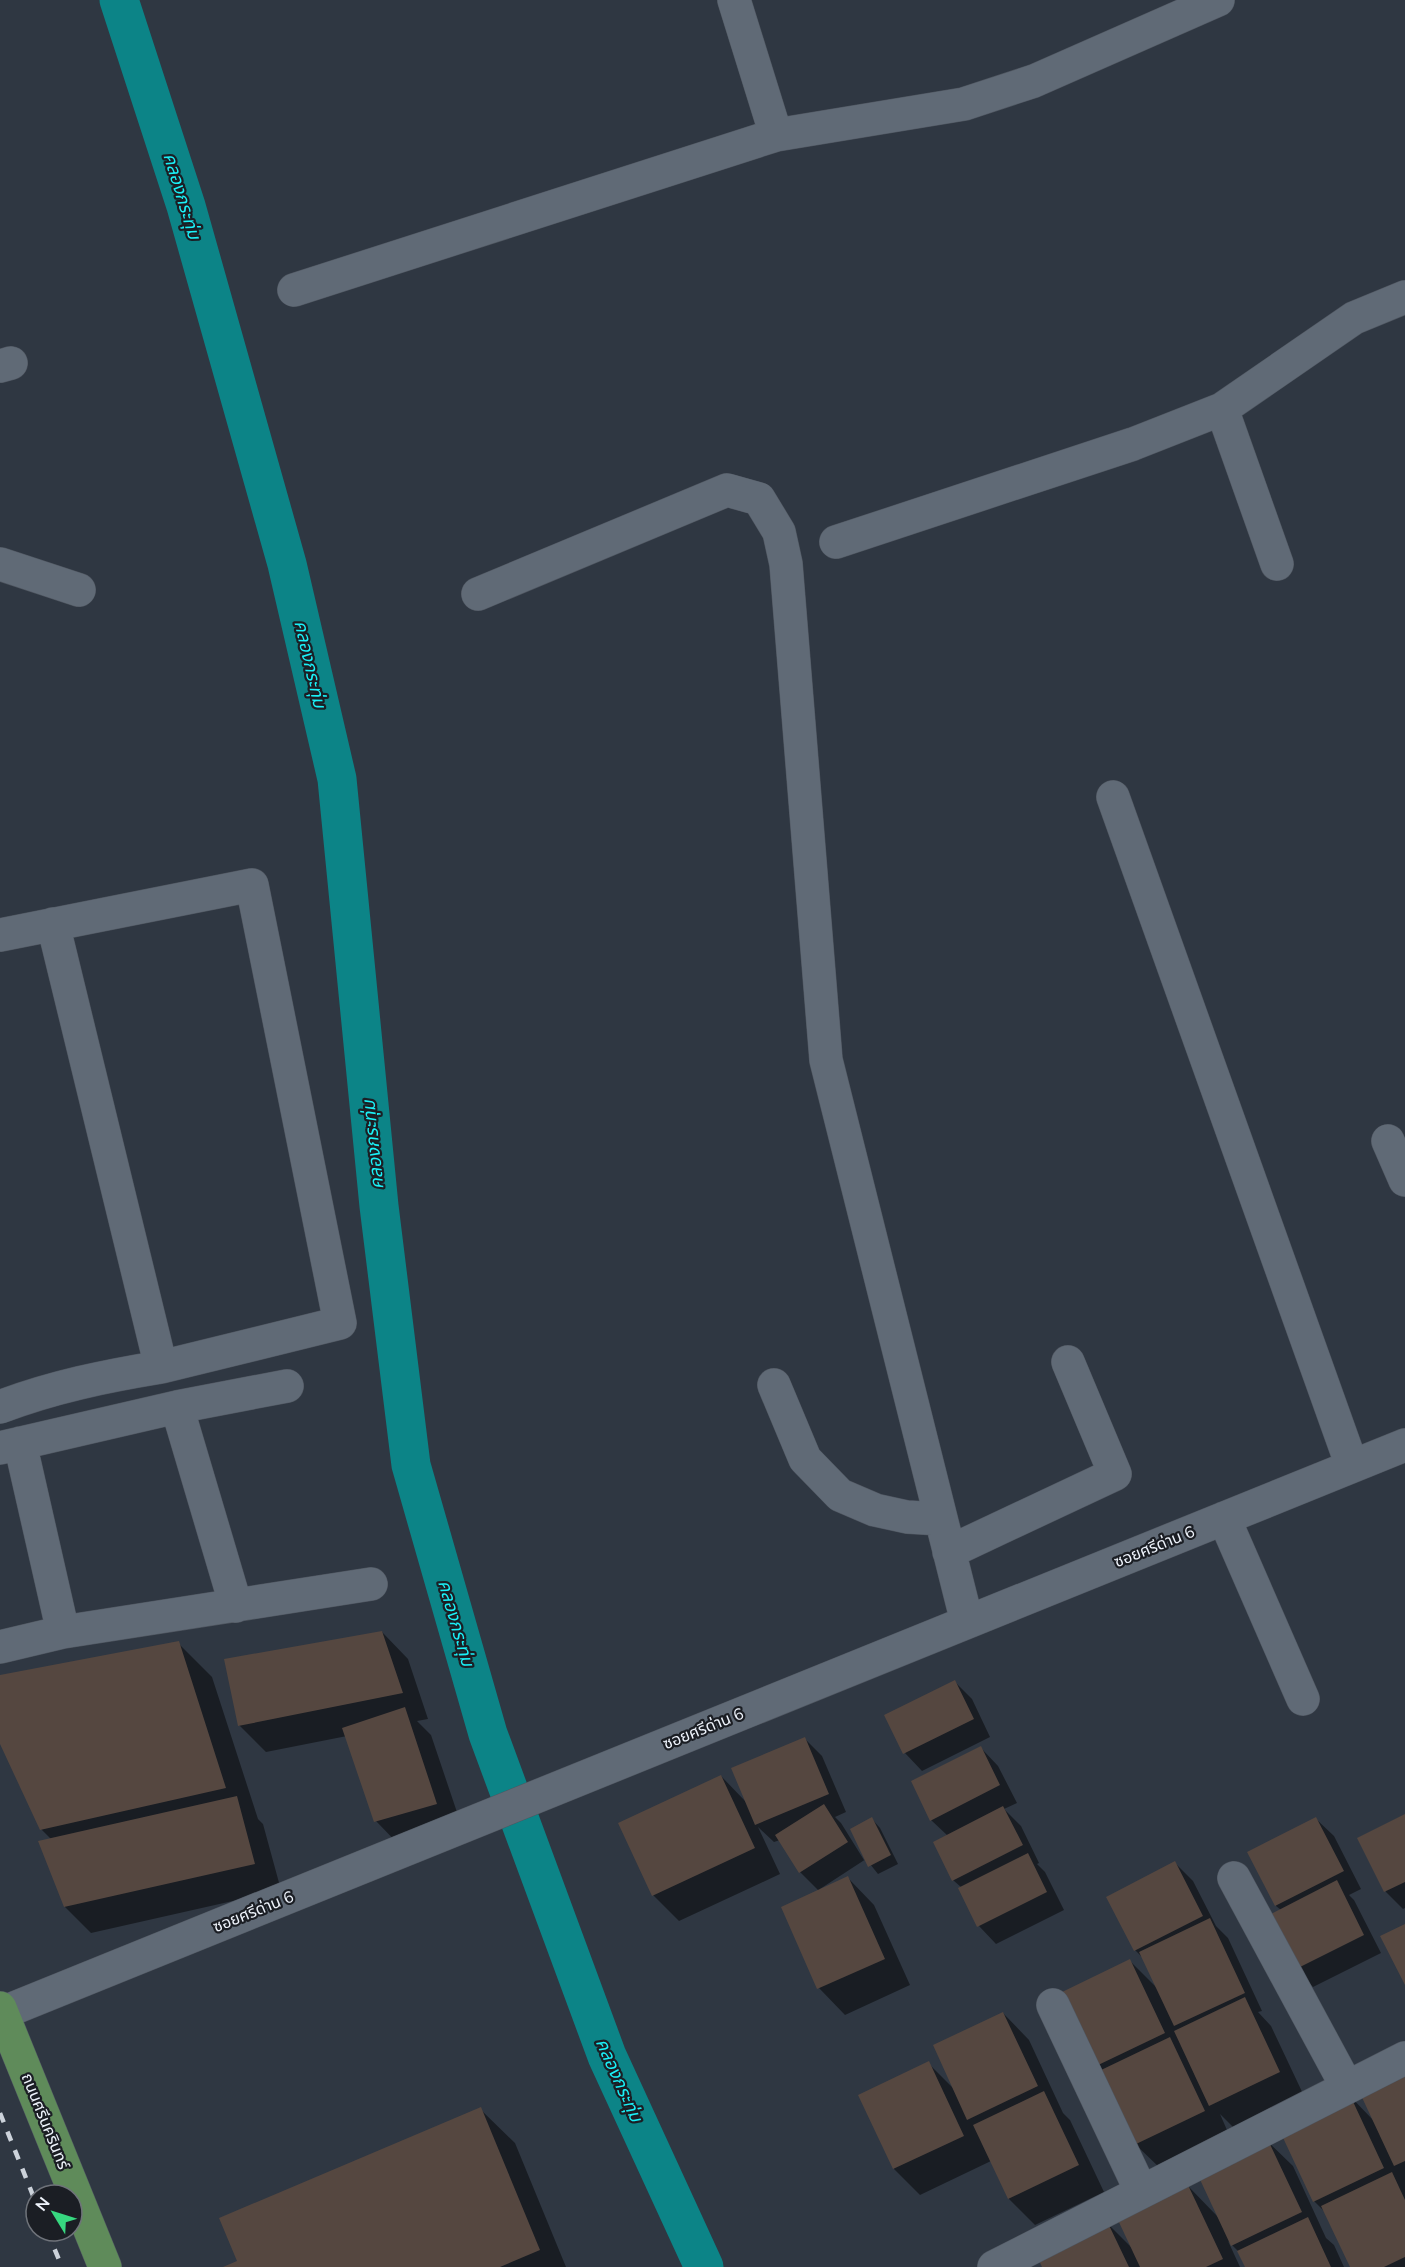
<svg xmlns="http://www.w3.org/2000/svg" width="1405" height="2267" viewBox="0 0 1405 2267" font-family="'Nunito Sans','Noto Sans Thai',sans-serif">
<rect width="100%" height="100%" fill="#2f3742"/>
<path fill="#0007" d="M382,1632L408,1659L428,1719L417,1721L431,1735L463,1830L402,1848L376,1821L347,1736L266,1752L239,1725Z
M178,1643L212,1677L258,1819L263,1824L281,1890L91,1933L65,1907L52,1840L41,1829L0,1741V1677Z
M955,1682L972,1699L990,1737L922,1771L905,1753Z
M804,1738L822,1756L846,1812L835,1817L841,1823L864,1860L866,1859L872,1819L880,1828L898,1864L878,1874L866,1859L820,1889L821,1890L848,1878L874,1905L910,1985L845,2015L819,1988V1891L800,1872L780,1840L774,1842L758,1827L780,1874L679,1921L653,1895L721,1776L747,1803Z
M981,1748L998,1766L1017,1803L1004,1809L1021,1826L1039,1863L1037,1864L1045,1872L1064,1910L996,1944L979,1926L962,1888L953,1880L948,1836L931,1820Z
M1405,1816V1908L1403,1909L1386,1892L1359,1839Z
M1316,1819L1334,1836L1361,1889L1349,1895L1354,1900L1381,1953L1313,1987L1296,1969L1281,1910L1276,1906L1249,1853Z
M1175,1863L1193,1881L1216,1926L1228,1938L1262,2011L1258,2012L1271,2026L1305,2098L1237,2131L1220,2114L1230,2137L1162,2170L1135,2144L1096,2066L1130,1961L1158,1989L1145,1960L1135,1950Z
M1003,2013L1029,2040L1063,2113L1070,2120L1104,2192L1035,2225L1009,2199L991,2161L920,2195L894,2169L860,2096L928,2063L954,2089Z
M1405,2071V2267H1351L1326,2213L1314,2201L1349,2095L1374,2121Z
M480,2109L515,2143L566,2267H227L238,2262Z
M1266,2140L1293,2166L1326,2238L1334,2245L1344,2267H1246L1240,2253L1228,2241L1240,2267H1044L1107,2223L1133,2249L1188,2186L1218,2217Z"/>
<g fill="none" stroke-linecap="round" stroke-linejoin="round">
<path stroke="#0c8487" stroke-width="39" d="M119,0L186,206L287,564L337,779L379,1206L411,1465L488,1734L607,2056L704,2267"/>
</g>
<path fill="#554740" d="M382,1631L403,1693L238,1726L224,1659Z
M179,1641L226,1788L40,1830L0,1744V1675Z
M955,1680L974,1719L903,1754L884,1715Z
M405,1707L437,1804L374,1822L342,1728Z
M805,1737L829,1794L755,1825L731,1768Z
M981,1746L1000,1785L930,1821L911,1781Z
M721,1775L755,1848L652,1896L618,1823Z
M237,1796L255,1864L64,1907L38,1841Z
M824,1804L848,1842L799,1873L775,1835Z
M1003,1806L1023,1845L952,1881L933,1842Z
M1405,1814V1882L1384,1892L1357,1838Z
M872,1817L891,1855L868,1867L850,1829Z
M1316,1817L1344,1871L1275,1906L1247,1852Z
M1028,1853L1047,1892L977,1927L958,1888Z
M1175,1861L1203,1916L1134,1951L1106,1897Z
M848,1876L885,1959L817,1989L781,1907Z
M1337,1880L1364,1935L1294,1970L1267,1916Z
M1210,1918L1245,1993L1174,2026L1139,1952Z
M1405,1924V1985L1380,1936Z
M1130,1959L1165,2033L1094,2067L1060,1993Z
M1245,1997L1280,2072L1209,2106L1174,2031Z
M1003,2012L1038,2086L967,2120L933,2045Z
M1170,2037L1205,2111L1134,2145L1099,2071Z
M929,2061L964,2136L893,2169L858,2095Z
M1405,2070V2161L1394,2166L1359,2091Z
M1044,2091L1079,2165L1008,2199L973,2125Z
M1349,2093L1384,2168L1313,2202L1278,2127Z
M481,2107L540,2250L500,2267H223L237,2261L219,2218Z
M1267,2138L1302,2212L1231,2246L1196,2171Z
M1392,2172L1405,2200V2257L1384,2267H1350L1321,2206Z
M1188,2185L1223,2259L1206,2267H1140L1117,2218Z
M1308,2217L1331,2267H1245L1237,2251Z
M1107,2221L1129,2267H1042L1036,2254Z"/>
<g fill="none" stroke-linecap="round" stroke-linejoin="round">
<defs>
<path id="minor" d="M734,0L776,135
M294,290L776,135L964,104L1034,81L1218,0
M0,366L11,363
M1222,409L1277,564
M836,542L1133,444L1222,409L1354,318L1405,297
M0,564L79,590
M478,594L727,490L759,499L779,532L786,564L826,1060L967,1622
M1113,797L1352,1466
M0,935L252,885L340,1323L161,1367
M1388,1141L1405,1180
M774,1385L805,1459L840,1495L875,1510L907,1517L941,1519
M0,1407C52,1387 106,1376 161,1367L53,924
M177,1407L236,1606
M20,1443L63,1632
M0,1448L177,1407L287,1386
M1224,1518L1303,1699
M949,1552L1115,1474L1068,1362
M0,1647L63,1632L371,1584
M1234,1878L1347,2087
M1053,2005L1141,2191
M2,2013L1405,1445
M994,2267L1405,2058"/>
<path id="major" d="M0,2008L105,2267"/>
</defs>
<use href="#minor" stroke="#4f5660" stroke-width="34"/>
<use href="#major" stroke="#4f5660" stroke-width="34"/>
<use href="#minor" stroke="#606a76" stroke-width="33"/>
<use href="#major" stroke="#5f8b5a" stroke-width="33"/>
<path stroke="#ccd2da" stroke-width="4.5" stroke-dasharray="10 10" stroke-linecap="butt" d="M0,2113L36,2203
M47,2231L62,2267"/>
</g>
<g text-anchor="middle" stroke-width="4.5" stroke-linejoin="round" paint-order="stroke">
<g font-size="16" fill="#eef3fb" stroke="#1b1e24">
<text transform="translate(1154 1546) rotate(-22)" y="6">ซอยศรีด่าน 6</text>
<text transform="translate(703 1728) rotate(-22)" y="6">ซอยศรีด่าน 6</text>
<text transform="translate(253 1911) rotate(-22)" y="6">ซอยศรีด่าน 6</text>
<text transform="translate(46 2121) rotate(68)" y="6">ถนนศรีนครินทร์</text>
</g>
<g font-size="18" font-style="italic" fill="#1af1f7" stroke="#1b1e24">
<text transform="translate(182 196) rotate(73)" y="6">คลองกระทุ่ม</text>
<text transform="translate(310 664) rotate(77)" y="6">คลองกระทุ่ม</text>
<text transform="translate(373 1145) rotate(-96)" y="6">คลองกระทุ่ม</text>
<text transform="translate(456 1623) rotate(74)" y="6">คลองกระทุ่ม</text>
<text transform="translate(619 2080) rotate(66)" y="6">คลองกระทุ่ม</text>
</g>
</g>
<g transform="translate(54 2213) rotate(308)"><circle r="28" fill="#1b1e24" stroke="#6f737a" stroke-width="1.5"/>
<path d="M0-4.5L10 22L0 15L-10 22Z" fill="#37d880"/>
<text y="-9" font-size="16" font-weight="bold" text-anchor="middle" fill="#eef3fb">N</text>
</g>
</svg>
